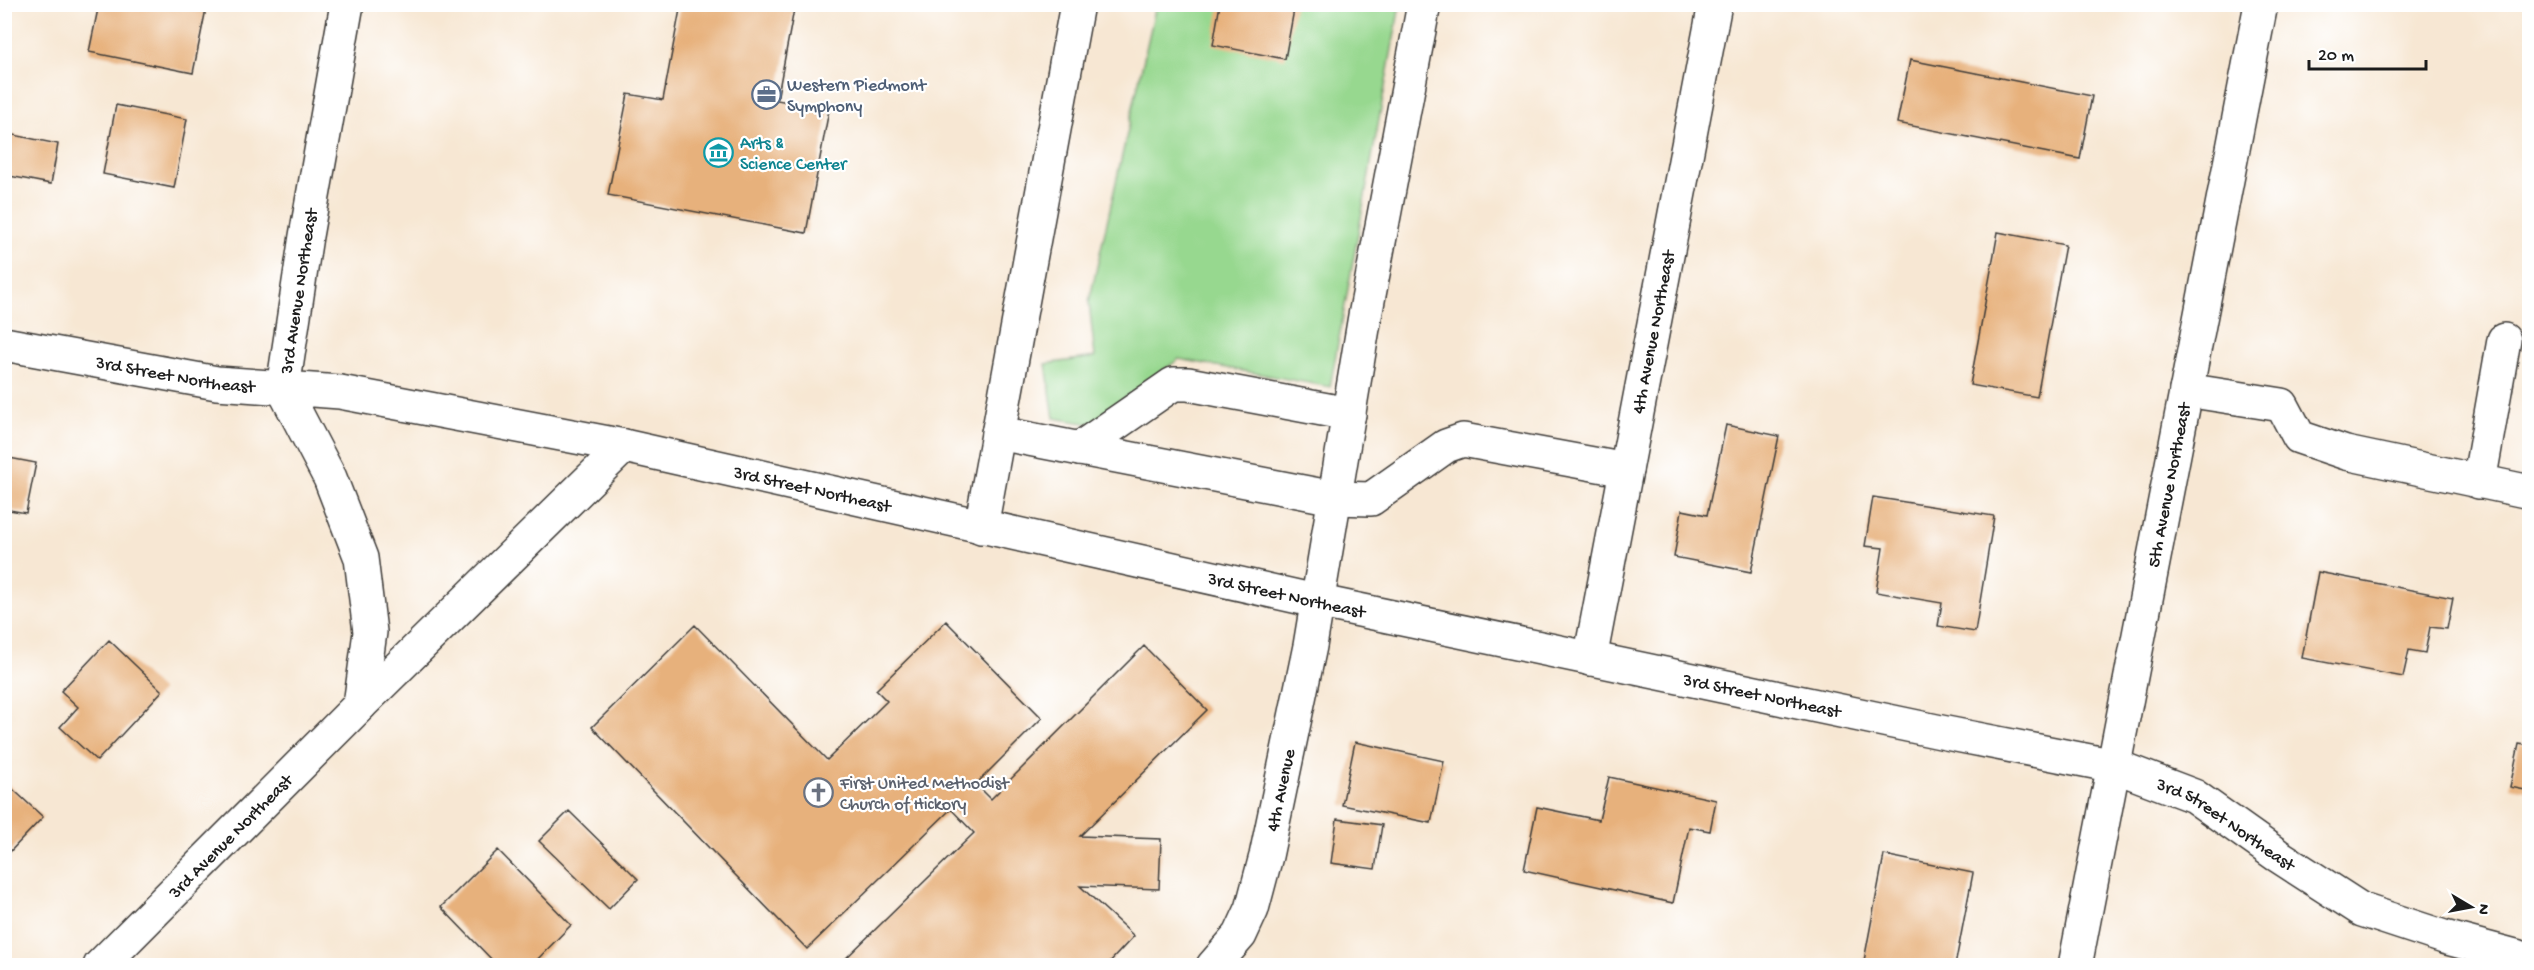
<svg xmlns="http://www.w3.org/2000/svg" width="2534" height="970" viewBox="0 0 2534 970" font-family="'Gochi Hand',sans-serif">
<rect width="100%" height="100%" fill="#fff"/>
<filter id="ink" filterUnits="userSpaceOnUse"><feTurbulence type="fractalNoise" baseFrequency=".0167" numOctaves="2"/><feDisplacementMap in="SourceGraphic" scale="12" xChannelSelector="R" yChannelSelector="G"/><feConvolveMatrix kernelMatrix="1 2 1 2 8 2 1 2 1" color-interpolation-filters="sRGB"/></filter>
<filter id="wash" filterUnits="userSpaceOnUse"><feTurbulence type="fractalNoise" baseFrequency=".008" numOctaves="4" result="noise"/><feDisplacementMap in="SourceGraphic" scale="24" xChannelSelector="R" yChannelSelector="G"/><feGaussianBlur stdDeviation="1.35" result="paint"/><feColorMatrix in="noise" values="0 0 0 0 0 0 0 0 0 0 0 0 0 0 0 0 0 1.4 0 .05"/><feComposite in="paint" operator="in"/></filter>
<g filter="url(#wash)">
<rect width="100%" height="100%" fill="#f7e7d3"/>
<path fill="#97d88f" stroke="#5a7a56" stroke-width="1.5" d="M1156,5H1400L1330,387L1179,359L1090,424L1054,418L1046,364L1095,357L1089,302Z"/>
<g id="blocks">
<path fill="#e7b17b" d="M99,4H207L193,73L89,52Z
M681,4H795L777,100L829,110L806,233L608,195L628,94L663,100Z
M1220,4H1295L1285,59L1213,45Z
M1910,60L2092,96L2080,159L1897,123Z
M116,105L187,119L174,188L103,174Z
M4,133L58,144L51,184L4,175Z
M1998,232L2065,245L2037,397L1970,385Z
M1726,425L1779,436L1751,572L1674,557L1682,510L1707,515Z
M4,457L36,463L26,513L4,509Z
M1873,497L1994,516L1975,632L1938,626L1942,603L1876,592L1883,548L1865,546Z
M2318,572L2453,598L2447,629L2430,627L2425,653L2409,650L2403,677L2302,658Z
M946,621L1042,718L976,784L991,799L1144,646L1207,710L1080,836L1161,839L1159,889L1080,886L1134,936L1106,966H838L974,833L951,809L807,949L592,727L695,625L827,760L887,701L876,690Z
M109,640L162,691L97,761L60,727L78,707L61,691Z
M1355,742L1444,761L1431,823L1342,805Z
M2519,744L2530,746V791L2510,787Z
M1609,777L1716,800L1710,831L1689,827L1673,903L1524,870L1537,807L1599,820Z
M4,781L43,817L4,858Z
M569,811L638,879L609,909L539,841Z
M1337,819L1382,825L1375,869L1331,863Z
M498,850L571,925L531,966H498L441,907Z
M1884,855L1973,873L1955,966H1863Z
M2186,961L2205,964V966H2186Z"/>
</g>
</g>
<g filter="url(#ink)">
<use href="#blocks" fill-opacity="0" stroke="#3d3a37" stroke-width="1.5"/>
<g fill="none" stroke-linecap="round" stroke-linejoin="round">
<defs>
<g id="minor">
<path id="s1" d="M4,344L217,383L340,392L624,446L1316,601L1941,732L2115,766L2194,796L2277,855L2362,910L2444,937L2530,960"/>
<path d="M2186,390L2282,405L2299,437L2346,453L2530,492"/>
<path d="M998,433L1334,498L1371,499L1446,446L1463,440L1626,470"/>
<path d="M1079,449L1173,384H1188L1349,414"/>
<path d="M2479,482L2504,340"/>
<path d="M981,527L1077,4"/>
<path id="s2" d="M1590,659L1715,4"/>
<path d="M360,705L624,446"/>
<path id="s3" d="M1213,966L1240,935L1252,909L1266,856L1310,646L1365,316L1424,4"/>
<path id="s4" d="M2075,966L2261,4"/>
</g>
<g id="major">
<path id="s5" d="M100,966L360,705L370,632L361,558L330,478L283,388L306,236L347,4"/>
</g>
</defs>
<use href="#minor" stroke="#3d3a37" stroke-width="36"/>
<use href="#major" stroke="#3d3a37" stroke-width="36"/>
<use href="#minor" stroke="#fff" stroke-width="33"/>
<use href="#major" stroke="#fff" stroke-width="33"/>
</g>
</g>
<defs>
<symbol id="office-ring" viewBox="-11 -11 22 22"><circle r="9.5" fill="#fff" stroke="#5c6f8a" stroke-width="1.5"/><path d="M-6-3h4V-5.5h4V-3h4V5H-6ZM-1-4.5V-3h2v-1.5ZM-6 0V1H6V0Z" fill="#5c6f8a"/></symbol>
<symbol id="museum-ring" viewBox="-11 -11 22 22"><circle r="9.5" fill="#fff" stroke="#0f9aa8" stroke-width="1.5"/><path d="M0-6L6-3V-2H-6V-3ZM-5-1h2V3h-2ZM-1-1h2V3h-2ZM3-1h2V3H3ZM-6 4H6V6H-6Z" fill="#0f9aa8"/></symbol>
<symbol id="church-ring" viewBox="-11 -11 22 22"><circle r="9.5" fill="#fff" stroke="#6b7280" stroke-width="1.5"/><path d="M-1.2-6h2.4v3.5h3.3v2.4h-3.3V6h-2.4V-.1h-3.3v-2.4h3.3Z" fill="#6b7280"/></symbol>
</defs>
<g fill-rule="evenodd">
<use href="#office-ring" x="750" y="78" width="33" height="33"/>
<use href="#museum-ring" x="702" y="136" width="33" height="33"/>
<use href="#church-ring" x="802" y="776" width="33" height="33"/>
</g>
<g text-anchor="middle" stroke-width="4.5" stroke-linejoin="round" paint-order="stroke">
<g font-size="18" fill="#4e5e75" stroke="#fff" text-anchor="start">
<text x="787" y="90">Western Piedmont<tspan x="787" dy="21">Symphony</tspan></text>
</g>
<g font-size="18" fill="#0d838f" stroke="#fff" text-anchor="start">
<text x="740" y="148">Arts &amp;<tspan x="740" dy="21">Science Center</tspan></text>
</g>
<g font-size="18" fill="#1c1c1c" stroke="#fff">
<text dy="6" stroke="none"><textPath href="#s5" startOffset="802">3rd Avenue Northeast</textPath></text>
<text dy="6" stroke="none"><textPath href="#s2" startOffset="333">4th Avenue Northeast</textPath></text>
<text dy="6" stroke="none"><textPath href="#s1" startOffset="174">3rd Street Northeast</textPath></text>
<text dy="6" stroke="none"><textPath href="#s4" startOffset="490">5th Avenue Northeast</textPath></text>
<text dy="6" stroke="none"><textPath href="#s1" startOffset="822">3rd Street Northeast</textPath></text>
<text dy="6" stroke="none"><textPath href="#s1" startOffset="1308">3rd Street Northeast</textPath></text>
<text dy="6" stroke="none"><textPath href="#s1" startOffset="1794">3rd Street Northeast</textPath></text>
<text dy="6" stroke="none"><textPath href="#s3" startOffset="192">4th Avenue</textPath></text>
<text dy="6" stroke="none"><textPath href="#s1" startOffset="2280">3rd Street Northeast</textPath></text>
<text dy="6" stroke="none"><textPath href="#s5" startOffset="184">3rd Avenue Northeast</textPath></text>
</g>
<g font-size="18" fill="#5b616d" stroke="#fff" text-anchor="start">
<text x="840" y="788">First United Methodist<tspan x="840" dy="21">Church of Hickory</tspan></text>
</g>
</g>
<rect width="2534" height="970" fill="none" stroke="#fff" stroke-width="24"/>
<g transform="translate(2471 907) rotate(100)" stroke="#ffffff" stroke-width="4.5" paint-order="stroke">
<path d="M0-4.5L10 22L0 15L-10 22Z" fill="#1c1c1c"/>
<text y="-9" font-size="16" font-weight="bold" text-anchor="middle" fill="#1c1c1c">N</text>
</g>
<path d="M2309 60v9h117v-9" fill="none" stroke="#1c1c1c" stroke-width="3"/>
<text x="2318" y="60" font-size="18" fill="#1c1c1c" stroke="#ffffff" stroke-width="4.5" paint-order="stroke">20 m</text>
</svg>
